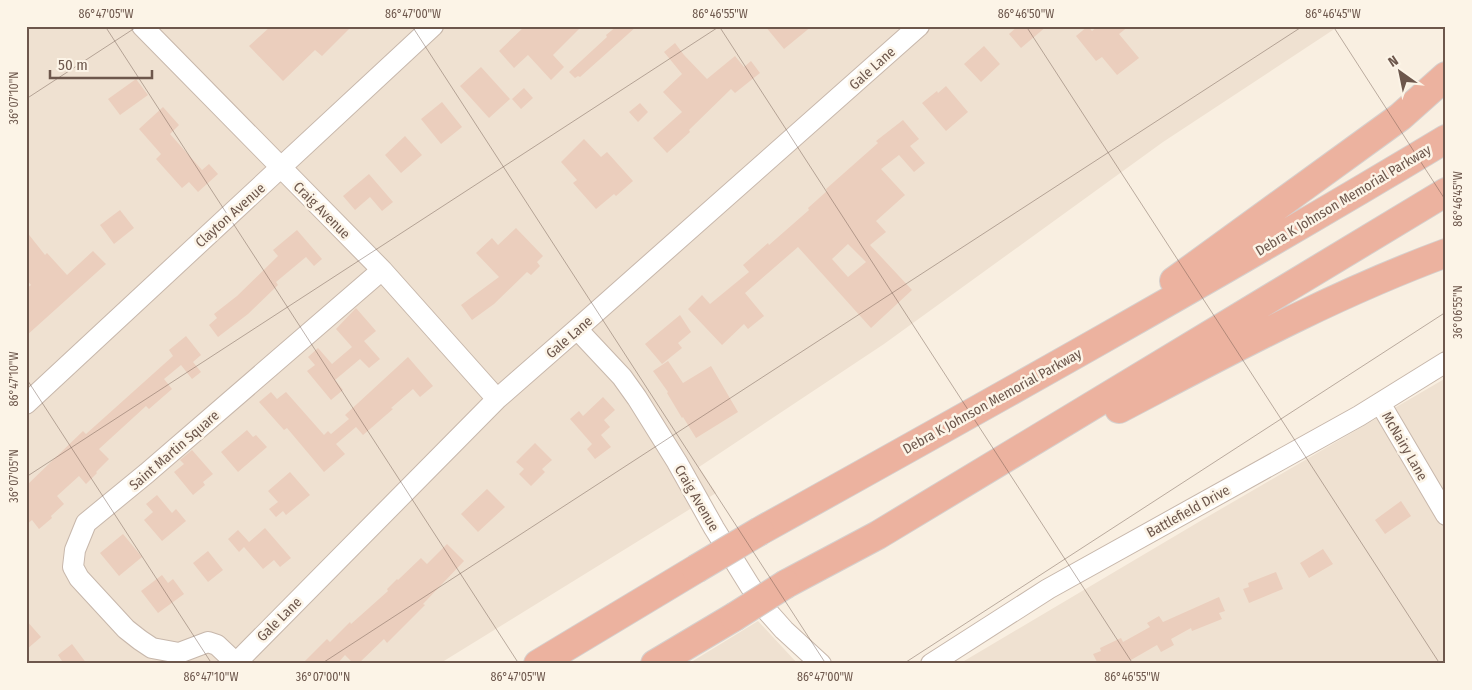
<svg xmlns="http://www.w3.org/2000/svg" width="1472" height="690" viewBox="0 0 1472 690" font-family="'Fira Sans Condensed',sans-serif">
<rect width="100%" height="100%" fill="#f9efe1"/>
<path fill="#efe1d1" d="M26,26H1339L1163,142L884,344L699,467L716,493L439,664H26Z
M1446,378V664H959L1202,520Z
M758,621L798,664H688Z"/>
<path fill="#ebcebd" fill-rule="evenodd" d="M271,26H352L322,56L315,50L283,81L249,46Z
M525,26H582L553,55L564,67L551,80L528,55L514,68L499,51Z
M617,26H637L580,77L578,76L575,78L569,72L607,37L606,35Z
M765,26H812L784,49Z
M1018,26H1047L1021,48L1009,34Z
M1088,26L1092,31L1098,26H1129L1119,34L1139,58L1117,75L1102,57L1096,61L1076,36Z
M675,43L684,55L707,79L735,56L744,67L751,61L760,73L735,93L731,89L689,130L690,132L667,153L653,138L682,112L663,92L682,74L664,52Z
M984,46L1000,64L981,82L964,64Z
M481,67L510,99L489,118L460,86Z
M136,79L148,95L120,115L108,99Z
M946,86L968,112L946,131L922,103L937,91L938,93Z
M524,88L533,98L521,109L512,99Z
M442,102L462,127L441,144L421,119Z
M640,103L648,112L638,122L629,112Z
M163,107L179,125L170,134L202,170L209,164L218,174L198,192L189,182L182,188L156,159L161,154L139,129Z
M903,120L919,139L910,146L925,163L914,172L899,155L881,169L905,195L876,221L886,232L870,245L912,290L871,328L798,247L745,293L764,316L748,329L744,324L722,345L688,309L702,295L710,304L749,272L743,265L768,243L769,245L809,210L808,208L827,191L826,189L878,143L876,141ZM848,244L866,262L848,277L832,259Z
M405,136L422,155L401,173L385,155Z
M584,139L601,157L607,152L633,181L616,196L614,194L596,209L573,183L577,180L561,162Z
M369,174L393,202L382,211L370,197L355,210L343,196Z
M120,210L134,228L114,244L100,225Z
M516,228L543,256L537,262L540,266L531,275L527,272L494,304L472,320L461,305L499,277L476,253L492,238L498,245Z
M297,230L322,259L314,266L306,257L276,282L278,285L248,314L218,337L209,325L217,318L214,314L237,296L278,256L273,250Z
M26,231L45,255L47,253L67,275L93,251L106,264L26,336V289L31,285L26,279Z
M356,308L376,331L364,341L380,359L369,368L360,359L335,380L343,390L331,400L307,371L315,365L308,357L318,348L332,364L352,347L336,329Z
M680,315L691,332L678,343L682,348L662,364L645,344Z
M186,336L201,355L193,362L201,372L192,379L181,365L164,379L172,389L149,409L146,406L99,449L109,459L96,472L97,473L86,484L79,476L57,496L64,504L51,516L52,518L39,529L32,520L26,525V486L83,431L86,434L173,356L169,350Z
M408,357L433,386L420,397L413,389L391,408L393,409L363,435L356,427L336,444L345,454L324,472L287,428L284,430L259,402L271,392L277,399L286,392L324,435L328,431L331,434L349,419L345,415Z
M668,361L683,383L711,366L738,412L696,438L683,417L682,418L667,393L668,392L653,371Z
M603,397L615,410L604,420L610,427L601,435L611,447L595,459L587,449L592,444L570,419L579,411L583,416Z
M247,430L253,437L256,435L267,447L238,472L221,452Z
M535,443L552,460L542,469L545,472L531,486L519,474L524,469L516,462Z
M192,450L213,474L203,482L205,485L193,495L174,472L184,464L180,460Z
M290,472L310,495L286,515L283,511L276,517L269,509L278,502L268,491Z
M487,489L505,507L478,532L461,514Z
M157,495L172,513L176,509L186,521L162,541L144,520L153,512L146,504Z
M1401,501L1411,516L1385,534L1375,520Z
M265,528L291,558L280,567L274,560L263,569L244,547L239,552L228,539L238,530L249,542Z
M123,534L142,557L119,576L100,553Z
M447,544L464,561L423,604L425,605L387,643L384,639L358,664H354L345,655L337,664H302L327,639L330,642L350,622L351,624L388,591L387,589L397,579L398,580L421,558L427,564Z
M1323,549L1333,564L1309,578L1300,563Z
M208,551L223,570L208,582L193,563Z
M1276,572L1283,589L1249,603L1243,589L1249,587L1248,583Z
M162,575L168,583L173,579L184,594L158,613L141,591Z
M1219,597L1225,611L1219,613L1222,619L1192,631L1191,628L1171,639L1174,645L1161,652L1157,645L1124,664H1098L1093,654L1101,651L1100,648L1121,638L1123,642L1150,627L1147,623L1159,616L1163,622Z
M26,620L41,637L26,650Z
M72,644L87,664H64L58,655Z"/>
<g fill="none" stroke-linecap="round" stroke-linejoin="round">
<defs>
<path id="minor" d="M142,26L382,270L497,399
M577,329L622,377L637,398L677,462L714,528L750,586L768,612L784,630L821,664
M1380,403L1446,515
M26,404L433,26
M236,663L217,645L208,642L179,653L152,648L140,640L126,629L79,578L73,567L75,550L86,523L147,473L382,270
M235,664L497,399L577,329L919,26
M931,664L1048,589L1359,416L1446,362"/>
<path id="highway" d="M1174,281L1400,117L1446,76
M1119,409C1226,353 1332,295 1446,253
M760,531C990,403 1220,275 1446,139
M786,584L878,535L1446,192
M538,664L696,569
M655,664L734,617"/>
</defs>
<use href="#minor" stroke="#c7b7ab" stroke-width="22"/>
<use href="#highway" stroke="#d6d0cd" stroke-width="30"/>
<use href="#minor" stroke="#fff" stroke-width="20"/>
<use href="#highway" stroke="#ecb29f" stroke-width="28"/>
<defs>
<path id="highway-bridge" d="M696,569L760,531
M734,617L786,584"/>
</defs>
<use href="#highway-bridge" stroke="#d6d0cd" stroke-width="30" stroke-linecap="butt"/>
<use href="#highway-bridge" stroke="#ecb29f" stroke-width="28"/>
</g>
<path fill="none" stroke="#6d574c" stroke-width="1" stroke-opacity="0.45" d="M105,26L519,664M412,26L826,664M719,26L1133,664M1026,26L1440,664M1333,26L1446,201M26,99L138,26M26,378L212,664M26,477L720,26M321,664L1303,26M903,664L1446,312"/>
<g text-anchor="middle" stroke-width="5" stroke-linejoin="round" paint-order="stroke">
<g font-size="14" fill="#6d574c" stroke="#fcf4e7">
<text transform="translate(872 68) rotate(-42)" y="5">Gale Lane</text>
<text transform="translate(1343 200) rotate(-31)" y="5">Debra K Johnson Memorial Parkway</text>
<text transform="translate(322 210) rotate(45)" y="5">Craig Avenue</text>
<text transform="translate(230 215) rotate(-42)" y="5">Clayton Avenue</text>
<text transform="translate(569 337) rotate(-41)" y="5">Gale Lane</text>
<text transform="translate(992 401) rotate(-29)" y="5">Debra K Johnson Memorial Parkway</text>
<text transform="translate(1405 446) rotate(60)" y="5">McNairy Lane</text>
<text transform="translate(174 450) rotate(-41)" y="5">Saint Martin Square</text>
<text transform="translate(697 498) rotate(60)" y="5">Craig Avenue</text>
<text transform="translate(1188 511) rotate(-29)" y="5">Battlefield Drive</text>
<text transform="translate(279 619) rotate(-45)" y="5">Gale Lane</text>
</g>
</g>
<rect width="1472" height="690" fill="none" stroke="#fcf4e7" stroke-width="55"/>
<g transform="translate(1400 72) rotate(327)" stroke="#fcf4e7" stroke-width="4" paint-order="stroke">
<path d="M0-4L9 19L0 12L-9 19Z" fill="#6d574c"/>
<text y="-8" font-size="14" font-weight="bold" text-anchor="middle" fill="#6d574c">N</text>
</g>
<path d="M50 70v8h102v-8" fill="none" stroke="#6d574c" stroke-width="2.5"/>
<text x="58" y="70" font-size="15" fill="#6d574c" stroke="#fcf4e7" stroke-width="4" paint-order="stroke">50 m</text>
<rect x="28" y="28" width="1416" height="634" fill="none" stroke="#6d574c" stroke-width="2"/>
<g font-size="12" text-anchor="middle" fill="#6d574c">
<text x="106" y="18">86°47'05"W</text>
<text x="413" y="18">86°47'00"W</text>
<text x="720" y="18">86°46'55"W</text>
<text x="1026" y="18">86°46'50"W</text>
<text x="1333" y="18">86°46'45"W</text>
<text transform="translate(14 98) rotate(-90)" y="4">36°07'10"N</text>
<text transform="translate(1458 199) rotate(-90)" y="4">86°46'45"W</text>
<text transform="translate(1458 312) rotate(-90)" y="4">36°06'55"N</text>
<text transform="translate(14 379) rotate(-90)" y="4">86°47'10"W</text>
<text transform="translate(14 476) rotate(-90)" y="4">36°07'05"N</text>
<text x="211" y="681">86°47'10"W</text>
<text x="323" y="681">36°07'00"N</text>
<text x="518" y="681">86°47'05"W</text>
<text x="825" y="681">86°47'00"W</text>
<text x="1132" y="681">86°46'55"W</text>
</g>
</svg>
